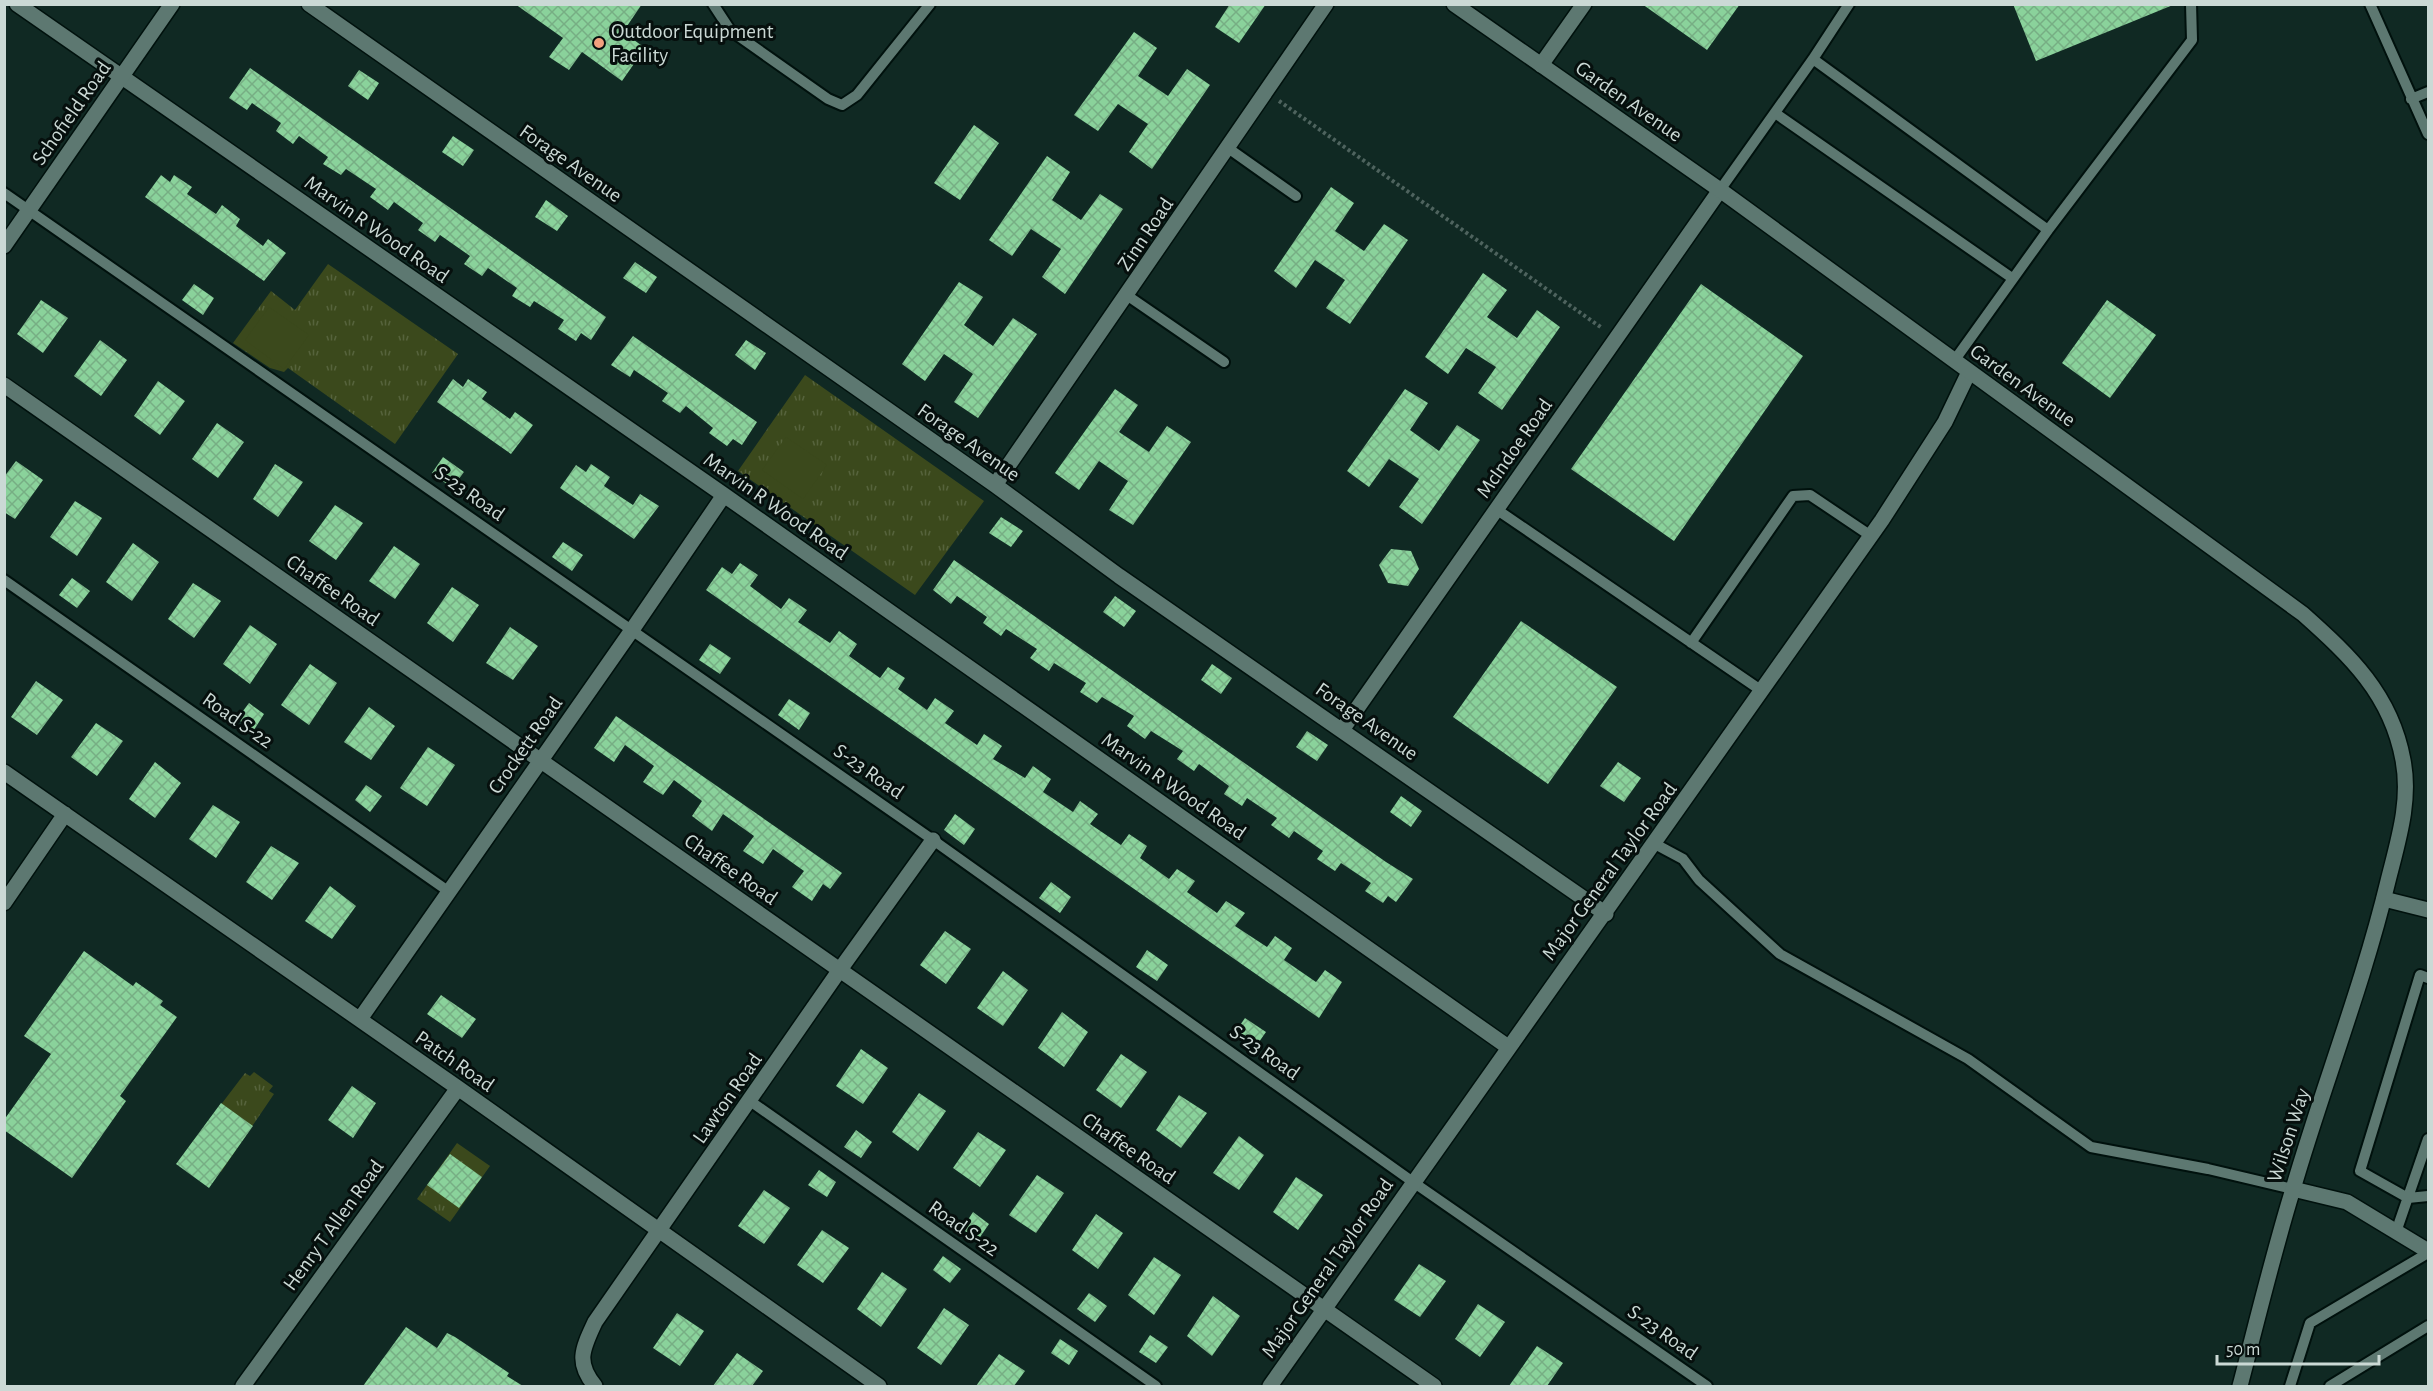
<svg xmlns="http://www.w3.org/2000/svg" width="2433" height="1391" viewBox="0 0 2433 1391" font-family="'Alegreya Sans',sans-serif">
<defs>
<pattern id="grass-tufts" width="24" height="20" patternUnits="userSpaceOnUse" patternTransform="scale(1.5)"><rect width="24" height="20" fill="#3b491c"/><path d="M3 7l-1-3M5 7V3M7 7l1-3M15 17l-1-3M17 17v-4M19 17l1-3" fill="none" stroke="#56633c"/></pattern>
<pattern id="building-cross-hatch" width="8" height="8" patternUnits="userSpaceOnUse" patternTransform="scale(1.5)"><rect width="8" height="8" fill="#8ad29b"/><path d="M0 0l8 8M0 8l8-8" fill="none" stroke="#77ae84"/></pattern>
</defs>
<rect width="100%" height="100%" fill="#102923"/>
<path fill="url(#grass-tufts)" d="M328,264L458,354L395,444L288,368L284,372L270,368L233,343L271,291L295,310Z
M805,375L984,501L915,595L738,471Z
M254,1072L273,1086L269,1091L274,1094L221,1172L188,1148L245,1073L250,1076Z
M457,1143L490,1166L450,1222L417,1199Z"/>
<path fill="#3b491c" d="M269,307L309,335L284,369L245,340Z
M786,437L827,465L803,499L762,470Z"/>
<path fill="url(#building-cross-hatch)" d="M515,4H642L623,32L645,48L622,81L582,52L569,70L549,57L563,38Z
M1230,4H1266L1239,43L1215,27Z
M1642,4H1740L1707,50Z
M2013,4H2173V5L2036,61Z
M1134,32L1157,48L1138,76L1168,96L1187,69L1210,85L1152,169L1129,152L1148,124L1118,104L1098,131L1074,115Z
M250,68L606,317L591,340L581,333L576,341L558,329L564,320L534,301L530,307L512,296L517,288L488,268L482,276L464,264L470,256L440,235L435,242L418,230L423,223L394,202L388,210L370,197L376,189L346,169L341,175L323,164L328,157L299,136L293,144L276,131L281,123L252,103L247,110L229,98Z
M359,70L379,83L368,100L348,86Z
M974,125L999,143L960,200L934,183Z
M453,136L474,150L463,166L442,152Z
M1047,156L1070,172L1052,200L1081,220L1100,194L1123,209L1065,294L1042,277L1061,249L1031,229L1012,256L989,240Z
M161,175L170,182L174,175L192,187L187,194L216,214L222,205L240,219L236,226L263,246L268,239L286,253L264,281L145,197Z
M1331,187L1354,203L1335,231L1364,251L1384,224L1408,240L1350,324L1326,308L1345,280L1315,260L1296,288L1274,271Z
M546,200L568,216L557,231L535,217Z
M635,262L657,277L646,293L623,278Z
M1483,273L1507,290L1487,317L1517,338L1537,310L1560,327L1502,410L1478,393L1496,367L1466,348L1448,374L1425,357Z
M959,282L983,297L964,325L993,346L1013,318L1037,334L978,418L954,402L973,374L944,354L925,381L902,364Z
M194,284L214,298L203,315L182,300Z
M1701,284L1803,356L1674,541L1571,469Z
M41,300L68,318L43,353L17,334Z
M2107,300L2156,335L2110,398L2062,363Z
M633,336L757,422L742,445L733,439L727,446L709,433L713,428L686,406L680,413L662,401L668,393L634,370L630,377L611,365Z
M100,340L127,360L101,396L74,376Z
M746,340L766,353L755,370L735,355Z
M453,379L463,387L468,379L487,392L482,399L510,419L515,412L533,425L511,454L437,402Z
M158,381L185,401L160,435L134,416Z
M1115,389L1138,405L1119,432L1149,452L1167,426L1191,442L1133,525L1109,510L1128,481L1099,461L1079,490L1055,473Z
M1405,389L1428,403L1410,430L1439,451L1457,425L1480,440L1422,524L1399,507L1419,479L1389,459L1369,487L1347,471Z
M217,423L244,442L218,478L192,459Z
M443,457L464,472L452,488L432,473Z
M16,461L43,480L15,519L4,512V477Z
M275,464L303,482L278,517L253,499Z
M591,464L610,477L604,486L633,505L640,494L659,506L634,539L560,488L576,465L586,472Z
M75,501L102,518L77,556L50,537Z
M335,505L363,523L336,560L309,541Z
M1001,517L1023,531L1011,547L989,533Z
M563,542L583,555L572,571L552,557Z
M133,543L159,562L132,601L106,582Z
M394,546L420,564L395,599L369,581Z
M1391,549L1411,551L1419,569L1408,586L1388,583L1379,565Z
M954,560L1386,862L1413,879L1396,902L1388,896L1383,903L1365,891L1371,883L1341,863L1335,871L1317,859L1323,851L1294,831L1289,838L1271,825L1277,818L1247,798L1242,806L1224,794L1229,786L1199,764L1194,771L1177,759L1183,751L1151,731L1145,739L1127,726L1134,716L1102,697L1097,703L1080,692L1086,683L1054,663L1049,671L1030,658L1037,649L1006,629L1001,636L983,623L987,617L957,596L951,604L933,590Z
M740,563L758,575L750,586L781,609L789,598L807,610L798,622L830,643L839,631L857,644L849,656L880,678L888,667L905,678L898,689L927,710L935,698L954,711L945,723L977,745L984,734L1002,746L993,759L1025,778L1033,766L1051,779L1043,792L1073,812L1080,801L1098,814L1090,824L1121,845L1129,834L1147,846L1140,858L1169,879L1177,869L1195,881L1187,892L1217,913L1226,901L1245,913L1235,926L1267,947L1275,936L1292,948L1284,960L1316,982L1325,970L1342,982L1319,1018L706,590L722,567L732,574Z
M72,578L90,591L77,608L59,595Z
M193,583L221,601L194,638L168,619Z
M452,587L479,605L453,642L427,623Z
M1115,596L1136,611L1124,627L1103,612Z
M1521,621L1617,687L1548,784L1453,717Z
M250,625L277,644L250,684L223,664Z
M510,627L538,646L513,680L486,663Z
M710,644L731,658L720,674L699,660Z
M310,664L337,683L309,725L281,705Z
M1212,664L1232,678L1221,694L1201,680Z
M36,681L63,700L37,735L11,717Z
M789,699L810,713L799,730L778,715Z
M249,703L264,714L254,730L237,719Z
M369,707L395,726L371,760L344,742Z
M616,716L842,873L830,889L823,884L812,901L792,887L804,871L773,849L763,864L743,851L754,836L723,814L712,831L692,816L702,801L674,780L663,795L643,782L654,766L625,745L614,762L594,748Z
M96,723L123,741L97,776L71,757Z
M1307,731L1328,745L1317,761L1296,747Z
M428,747L455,765L427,806L400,788Z
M155,762L181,783L155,818L129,799Z
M1618,762L1641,778L1624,802L1600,786Z
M366,785L382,796L370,812L355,800Z
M1401,796L1422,811L1411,827L1390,812Z
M213,805L240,822L216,858L189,839Z
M955,814L975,829L964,845L944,830Z
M271,846L299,863L272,900L246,882Z
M1051,882L1071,897L1060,913L1039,898Z
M330,886L356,906L332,939L305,921Z
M945,931L971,949L946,984L920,965Z
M1147,950L1168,965L1157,981L1136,967Z
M84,951L133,986L136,982L163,1001L160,1005L177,1017L120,1096L126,1101L72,1178L4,1130V1120L51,1054L24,1036Z
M1003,971L1028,990L1003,1026L977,1008Z
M441,995L476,1019L462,1038L427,1014Z
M1062,1012L1088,1032L1064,1067L1038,1048Z
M1245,1018L1266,1032L1254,1049L1234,1034Z
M861,1049L888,1068L863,1104L836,1086Z
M1121,1054L1147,1072L1121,1108L1096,1090Z
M352,1086L376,1103L353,1138L328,1120Z
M919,1093L946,1111L918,1151L892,1132Z
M1179,1095L1207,1113L1181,1148L1156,1130Z
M221,1103L253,1126L209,1188L176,1164Z
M856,1130L872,1142L861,1158L844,1147Z
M978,1132L1006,1150L980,1187L953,1168Z
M1239,1136L1264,1155L1239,1190L1213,1173Z
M450,1154L482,1177L459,1208L427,1185Z
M819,1170L836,1182L827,1197L808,1185Z
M1037,1175L1064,1193L1036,1233L1009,1215Z
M1296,1177L1323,1195L1298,1230L1273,1212Z
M764,1190L790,1208L764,1244L738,1226Z
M973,1212L989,1224L978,1240L962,1229Z
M1096,1214L1123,1233L1098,1269L1072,1250Z
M822,1230L849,1248L823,1283L797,1265Z
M943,1256L961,1269L950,1283L933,1270Z
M1154,1257L1181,1275L1154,1315L1128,1295Z
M1419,1264L1446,1281L1420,1317L1394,1300Z
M882,1272L907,1289L881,1327L857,1309Z
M1089,1293L1107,1306L1095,1322L1077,1309Z
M1213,1296L1240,1316L1212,1356L1187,1336Z
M1478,1304L1505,1322L1480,1357L1455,1339Z
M944,1308L969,1325L941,1365L917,1348Z
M677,1313L704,1331L680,1366L653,1348Z
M406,1327L437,1348L447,1333L455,1337L509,1373L507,1376L523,1386H363Z
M1150,1335L1168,1347L1156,1363L1139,1352Z
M1060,1339L1078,1351L1069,1365L1051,1353Z
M1537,1346L1563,1363L1547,1386H1509Z
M737,1353L763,1371L752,1386H713Z
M999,1354L1025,1371L1014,1386H976Z"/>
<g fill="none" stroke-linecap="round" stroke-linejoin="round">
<defs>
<path id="service" d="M713,4L730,30L828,99L842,105L857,95L930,4
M2370,4L2428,134
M1813,59L2048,230
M2411,99L2428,92
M1775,113L2012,278
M1228,148L1296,196
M1720,190L1813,59L1849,4
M4,193L933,840L1413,1182L1707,1386
M1128,296L1224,362
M1954,361L2048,230L2192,40L2191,4
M1496,509L1762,691
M4,580L448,891
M1691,643L1793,496L1810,495L1871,536
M1655,844L1683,859L1699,880L1780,954L1968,1059L2091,1147L2208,1169L2293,1189
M2428,978L2420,975L2360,1171L2408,1198L2428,1196
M750,1101L1156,1386
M2396,1232L2428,1139
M2290,1386L2310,1323L2428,1253
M2330,1386L2428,1326"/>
<path id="minor" d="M17,4L724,495L1508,1047
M309,4L995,485L1119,576L1606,914
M1541,65L1584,4
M4,385L1434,1386
M995,485L1326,4
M1342,730L1720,190
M4,772L458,1088L879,1386
M2384,899L2428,910
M4,903L65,814
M360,1019L632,630L724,495
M2293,1189L2347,1202L2428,1251
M243,1386L458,1088
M595,1386C575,1362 583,1348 595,1322L839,971L933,840
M1270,1386L1882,520L1945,422L1969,372"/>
<path id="tertiary" d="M1454,4L1720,190L2303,614C2350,656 2391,694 2403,760C2411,801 2398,841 2388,881C2363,985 2323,1086 2293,1189C2273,1254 2257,1321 2240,1386
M4,246L172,4"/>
</defs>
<use href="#service" stroke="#00110d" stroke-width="14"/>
<use href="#minor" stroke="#00110d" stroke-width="18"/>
<use href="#tertiary" stroke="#00110d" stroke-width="18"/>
<path stroke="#4e635e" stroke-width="4" stroke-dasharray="3 3" stroke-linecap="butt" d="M1279,101L1602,328"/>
<use href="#service" stroke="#5d7871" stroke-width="10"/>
<use href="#minor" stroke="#5d7871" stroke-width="15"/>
<use href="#tertiary" stroke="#5d7871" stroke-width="15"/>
</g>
<circle fill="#f2a17e" stroke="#060f0d" stroke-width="2" cx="599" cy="43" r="6"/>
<g text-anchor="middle" stroke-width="6" stroke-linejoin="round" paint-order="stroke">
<g font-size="21" fill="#cbd9d5" stroke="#060f0d" text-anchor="start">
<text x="611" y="38">Outdoor Equipment<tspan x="611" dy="24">Facility</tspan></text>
</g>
<g font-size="21" fill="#cbd9d5" stroke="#060f0d">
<text transform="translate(1629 101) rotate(35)" y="7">Garden Avenue</text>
<text transform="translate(71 113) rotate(-55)" y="7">Schofield Road</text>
<text transform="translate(571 163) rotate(35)" y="7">Forage Avenue</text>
<text transform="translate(377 229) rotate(35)" y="7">Marvin R Wood Road</text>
<text transform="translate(1145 234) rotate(-56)" y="7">Zinn Road</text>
<text transform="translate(2023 385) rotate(36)" y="7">Garden Avenue</text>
<text transform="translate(969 442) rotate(35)" y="7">Forage Avenue</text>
<text transform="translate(1514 448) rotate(-55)" y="7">McIndoe Road</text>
<text transform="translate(470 493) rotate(35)" y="7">S-23 Road</text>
<text transform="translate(776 506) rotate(35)" y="7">Marvin R Wood Road</text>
<text transform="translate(333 590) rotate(35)" y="7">Chaffee Road</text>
<text transform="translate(238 720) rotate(35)" y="7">Road S-22</text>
<text transform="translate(1367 721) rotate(35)" y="7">Forage Avenue</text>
<text transform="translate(525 745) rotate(-55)" y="7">Crockett Road</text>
<text transform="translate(869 771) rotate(35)" y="7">S-23 Road</text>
<text transform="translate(1174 786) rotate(35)" y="7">Marvin R Wood Road</text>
<text transform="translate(731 869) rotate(35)" y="7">Chaffee Road</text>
<text transform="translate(1609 871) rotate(-54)" y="7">Major General Taylor Road</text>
<text transform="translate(1265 1052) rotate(35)" y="7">S-23 Road</text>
<text transform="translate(455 1061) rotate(35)" y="7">Patch Road</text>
<text transform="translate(727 1098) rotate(-55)" y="7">Lawton Road</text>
<text transform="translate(2288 1135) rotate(-72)" y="7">Wilson Way</text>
<text transform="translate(1129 1148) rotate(35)" y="7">Chaffee Road</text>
<text transform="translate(333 1225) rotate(-54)" y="7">Henry T Allen Road</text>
<text transform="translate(964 1228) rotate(35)" y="7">Road S-22</text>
<text transform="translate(1327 1268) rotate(-55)" y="7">Major General Taylor Road</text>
<text transform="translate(1663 1332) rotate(35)" y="7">S-23 Road</text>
</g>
</g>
<rect width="2433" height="1391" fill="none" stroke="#cbd9d5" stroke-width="12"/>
<path d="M2217 1355v9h162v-9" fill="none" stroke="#cbd9d5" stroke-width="3"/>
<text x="2226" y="1355" font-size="18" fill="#cbd9d5" stroke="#060f0d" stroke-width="4.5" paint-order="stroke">50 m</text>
</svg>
